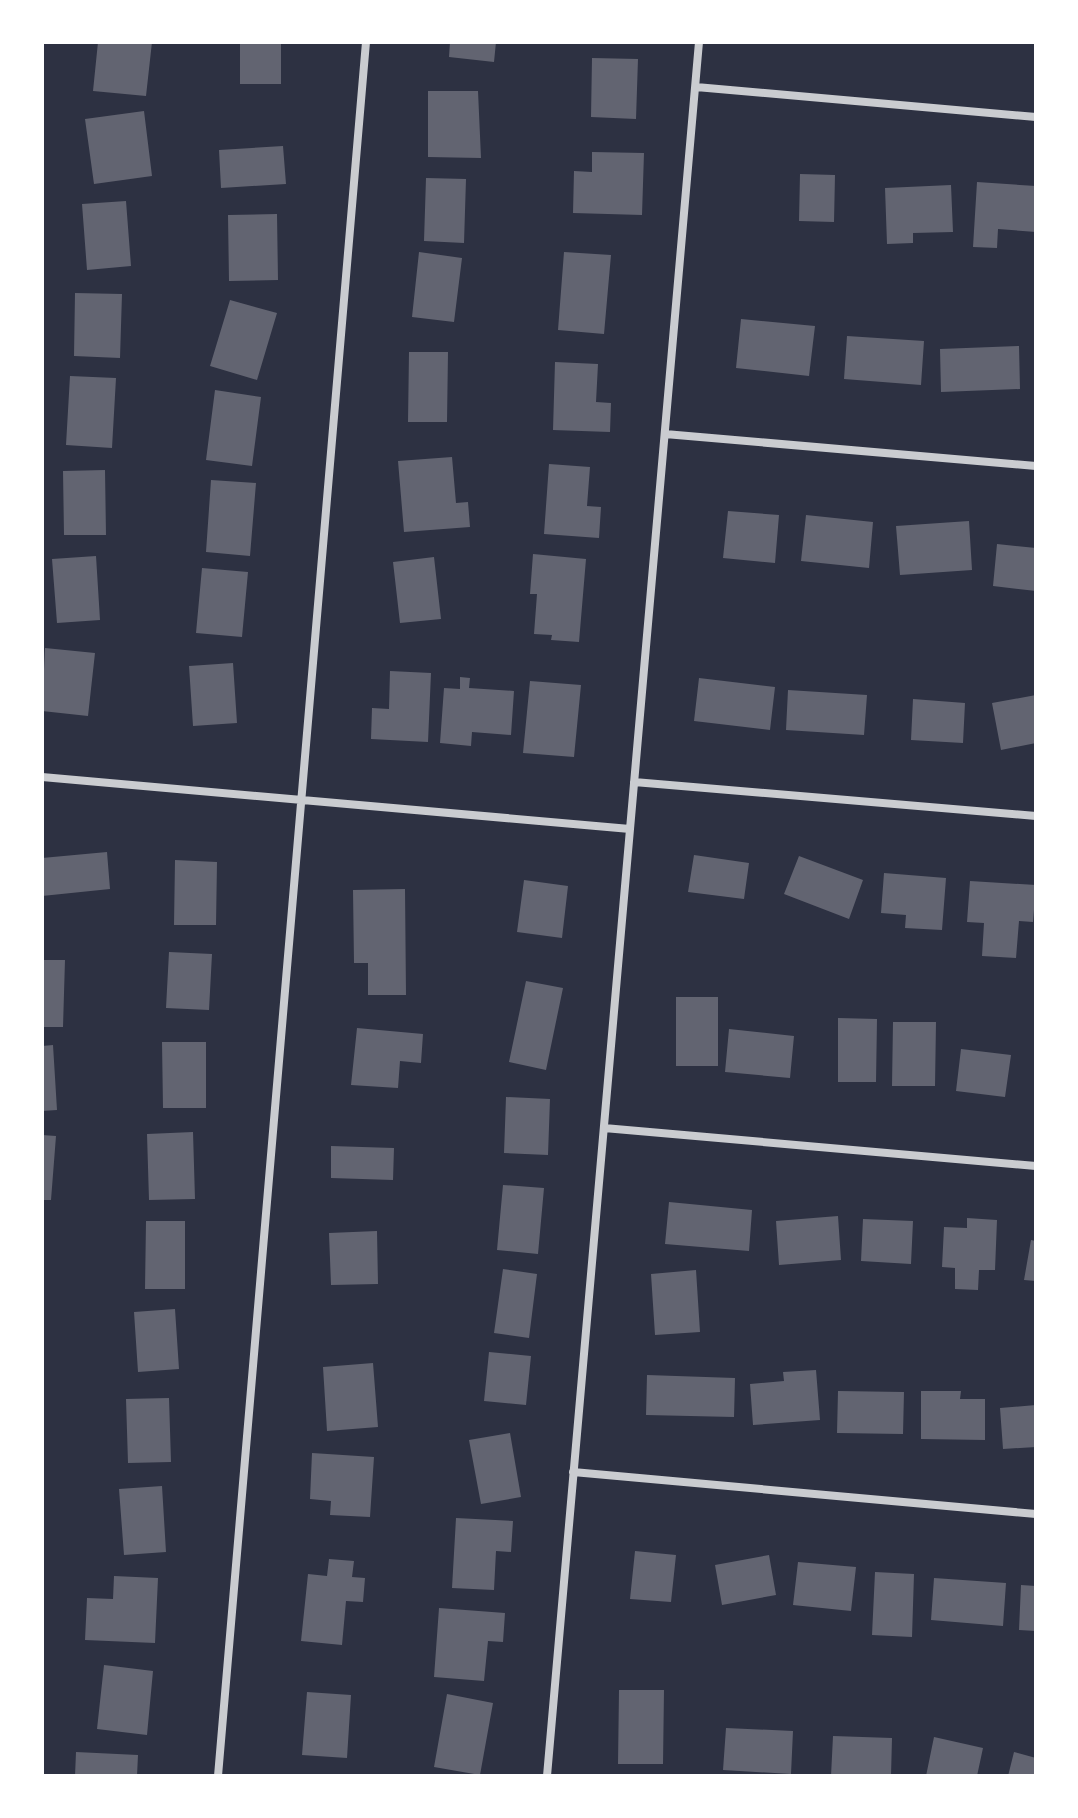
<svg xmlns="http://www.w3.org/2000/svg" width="1078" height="1818" viewBox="0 0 1078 1818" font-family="Overpass,sans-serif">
<rect width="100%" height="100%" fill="#2d3142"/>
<path fill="#626471" d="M98,42H152L146,96L93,91Z
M240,42H281V84H240Z
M450,42H496L494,62L449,57Z
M592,58L638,59L636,119L591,117Z
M428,91H478L481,158L428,157Z
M144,111L152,176L94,184L85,119Z
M283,146L286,184L221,188L219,150Z
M592,152L644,153L642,215L573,213L574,171L592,172Z
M800,174L835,175L834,222L799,221Z
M426,178L466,179L464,243L424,241Z
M977,182L1036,186V232L998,229L997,248L973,247Z
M951,185L953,232L913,233V243L887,244L885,188Z
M126,201L131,266L87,270L82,204Z
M277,214L278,280L229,281L228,215Z
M419,252L462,258L454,322L412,317Z
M564,252L611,255L604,334L558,330Z
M75,293L122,294L120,358L74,356Z
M230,300L277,313L257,380L210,366Z
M741,319L815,326L809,376L736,368Z
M847,336L924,341L921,385L844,379Z
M1019,346L1020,389L941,392L940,349Z
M409,352H448L447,422H408Z
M555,362L598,364L596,402L611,403L610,432L553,430Z
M70,376L116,378L112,448L66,445Z
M215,390L261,397L252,466L206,460Z
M452,457L456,503L468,502L470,527L404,532L398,461Z
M549,464L590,467L587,506L601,507L599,538L544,534Z
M105,470L106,535H64L63,471Z
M211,480L256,483L250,556L206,552Z
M728,511L779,515L775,563L723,558Z
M806,515L873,522L869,568L801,561Z
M969,521L972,570L900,575L896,526Z
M997,544L1036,548V591L993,586Z
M533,554L586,559L579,642L551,640L552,635L534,634L537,594H530Z
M96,556L100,620L57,623L52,559Z
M434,557L441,619L400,623L393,562Z
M202,568L248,572L242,637L196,633Z
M45,648L95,653L88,716L42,711Z
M233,663L237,723L193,726L189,666Z
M390,671L431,673L428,742L371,739L372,708L389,709Z
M460,677L470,678L469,688L514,691L511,735L472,732L471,746L440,743L444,688L460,689Z
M699,678L775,687L770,730L694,721Z
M530,681L581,685L574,757L523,753Z
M788,690L867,695L864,735L786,730Z
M1036,695V743L1001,750L992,703Z
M913,699L965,703L963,743L911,740Z
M107,852L110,889L42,896V858Z
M694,855L749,863L744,899L688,892Z
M799,856L863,880L849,919L784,894Z
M175,860L217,862L216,925H174Z
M884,873L946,878L942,930L905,928L906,915L881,913Z
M524,880L568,886L562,938L517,932Z
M970,881L1036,885L1033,922L1019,921L1016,958L982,956L984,923L967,922Z
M405,889L406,995H368V963H354L353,890Z
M169,952L212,954L209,1010L166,1008Z
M42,960H65L63,1027H42Z
M526,981L563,988L546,1070L509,1062Z
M676,997H718V1066H676Z
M838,1018L877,1019L876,1082H838Z
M893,1022H936L935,1086H892Z
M357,1028L423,1034L421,1063L400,1061L398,1088L351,1085Z
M729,1029L794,1036L790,1078L725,1072Z
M162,1042H206V1108H163Z
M53,1045L57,1110L42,1111V1046Z
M961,1049L1011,1055L1005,1097L956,1091Z
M506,1097L550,1099L548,1155L504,1153Z
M193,1132L195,1199L149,1200L147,1134Z
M42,1135L56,1136L51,1200H42Z
M331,1146L394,1148L393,1180L331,1178Z
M503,1185L544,1188L538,1254L497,1250Z
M669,1202L752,1210L749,1251L665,1244Z
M838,1216L841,1260L779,1265L776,1221Z
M967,1218L997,1220L995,1270H979L978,1290L955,1289V1268L942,1267L944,1227L967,1228Z
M863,1219L913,1221L911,1264L861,1261Z
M146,1221H185V1289H145Z
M377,1231L378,1284L331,1285L329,1233Z
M1031,1240L1036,1241V1281L1024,1280Z
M503,1269L537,1274L529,1338L494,1333Z
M696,1270L700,1332L655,1335L651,1274Z
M175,1309L179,1369L138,1372L134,1312Z
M489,1352L531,1356L526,1405L484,1401Z
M373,1363L378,1427L327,1431L323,1367Z
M816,1370L820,1420L753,1425L750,1384L784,1381L783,1372Z
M647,1375L735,1378L734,1417L646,1415Z
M838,1391L904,1392L903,1434L837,1433Z
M921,1391H961L960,1399H985V1440L921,1439Z
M169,1398L171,1462L128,1463L126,1399Z
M1036,1405V1447L1003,1449L1000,1408Z
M510,1433L521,1497L481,1504L469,1440Z
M312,1453L374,1457L370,1517L330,1515L331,1501L310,1499Z
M162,1486L166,1552L124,1555L119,1489Z
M456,1518L513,1521L511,1552L496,1551L494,1590L452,1588Z
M635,1551L676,1555L671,1602L630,1599Z
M769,1555L776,1595L722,1605L715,1565Z
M329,1559L354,1561L352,1577L365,1578L363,1602L346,1601L342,1645L301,1641L308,1574L327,1576Z
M798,1562L856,1567L851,1611L793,1605Z
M875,1572L914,1574L912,1637L872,1635Z
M114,1576L158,1578L155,1643L85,1640L87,1598L113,1599Z
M934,1578L1006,1583L1003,1626L931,1620Z
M1021,1585L1036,1586V1631L1019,1630Z
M439,1608L505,1613L503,1642L488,1641L484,1681L434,1677Z
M104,1665L153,1671L147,1735L97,1729Z
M619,1690H664L663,1764H618Z
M307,1692L351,1695L347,1758L302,1755Z
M447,1694L493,1703L480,1775L434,1767Z
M726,1728L793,1731L791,1774L723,1770Z
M833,1736L892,1738L891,1776H831Z
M934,1737L983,1748L977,1776H926Z
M76,1752L138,1755L137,1776H75Z
M1014,1752L1036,1758V1776H1008Z"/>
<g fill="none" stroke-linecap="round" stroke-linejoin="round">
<path stroke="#caccd0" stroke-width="8" d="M696,87L1036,117
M665,434L1036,466
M42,777L630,829
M634,782L1036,816
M604,1128L1036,1166
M573,1472L1036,1514
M218,1776L366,42
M547,1776L699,42"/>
</g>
<rect width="1078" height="1818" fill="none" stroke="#ffffff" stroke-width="88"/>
</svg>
